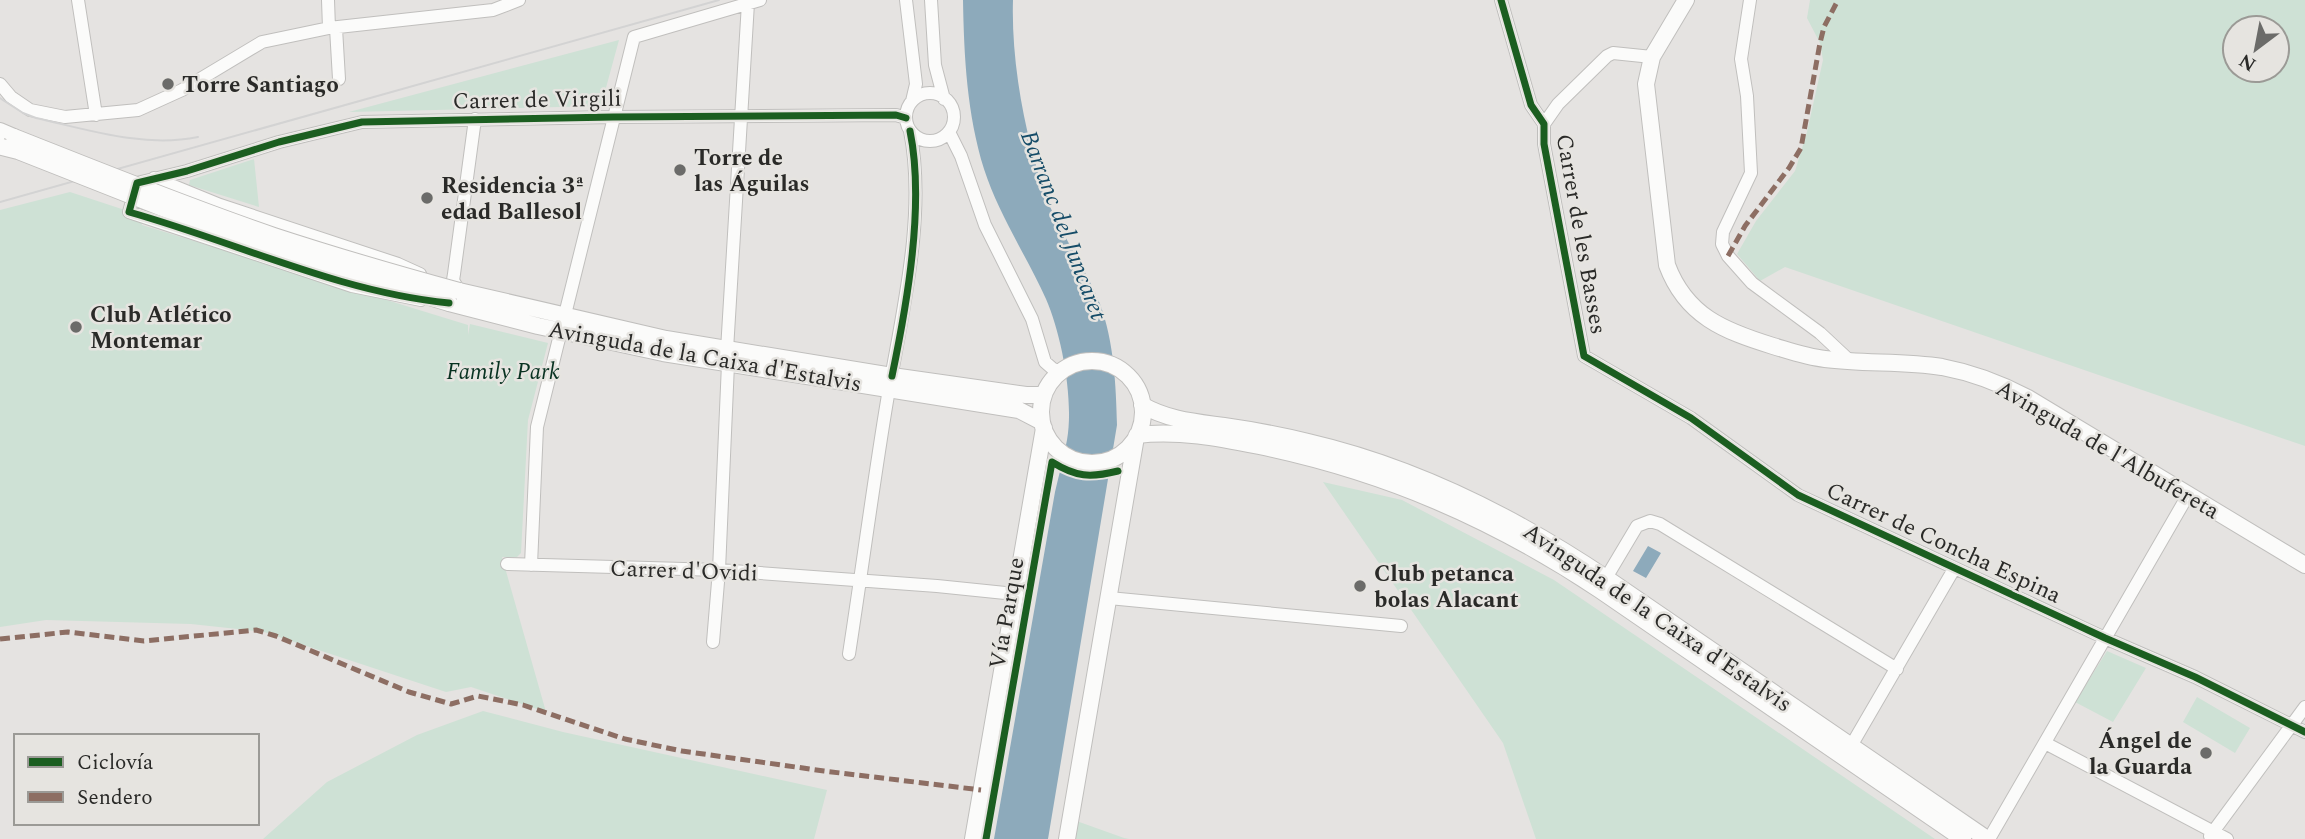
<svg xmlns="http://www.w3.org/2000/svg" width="2305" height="839" viewBox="0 0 2305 839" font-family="Spectral,serif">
<rect width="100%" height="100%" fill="#e5e3e1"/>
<path fill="#cee1d5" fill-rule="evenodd" d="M1810,0H2305V446L1785,267L1760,281L1737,254L1756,221L1795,171L1807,132L1823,60L1820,43L1807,18ZM2235,28H2277V70H2235Z
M619,40L601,106L349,112Z
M254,159L259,207L189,185L190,180Z
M70,192L140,215L142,225L468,325V335L470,324L548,343L528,420L521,553L517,557H502L546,712L471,687L446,692L264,632L191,624L46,620L0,627V210Z
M1323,482L1402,500L1554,580L1935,839H1536L1503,743Z
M2107,651L2146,668L2113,722L2075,702Z
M2197,697L2250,728L2235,753L2183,722Z
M483,711L563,732L827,790L814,839H263L327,782L417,735Z
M1071,819L1124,838L1129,839H1067Z"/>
<path fill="#8daabb" d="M963,0H1013C1011,62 1025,136 1045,194C1059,232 1085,266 1100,304C1114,342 1116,385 1117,425L1048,839H994L1055,492C1059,474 1064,457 1067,440C1074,400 1062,336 1046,299C1026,255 999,215 984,169C967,114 964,57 963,0Z
M1648,546L1661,553L1646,578L1633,571Z"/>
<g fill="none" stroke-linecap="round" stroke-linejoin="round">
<defs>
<path id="minor" d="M78,0L96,115
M328,0L329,28
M906,0L916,84L912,101
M931,0L935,65L944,99
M1501,0L1531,105L1544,124V144L1584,356L1691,418L1798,495L2105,638L2195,677L2305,732
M1750,0L1741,59L1747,96L1751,173L1723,232L1722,244L1728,256L1752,283L1820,333L1851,362
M336,28L339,79
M0,84L11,97L30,110L65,117L138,110L182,90L262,42L329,28L493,10L519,0
M906 117a24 24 0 1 1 48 0a24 24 0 1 1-48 0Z
M1544,124L1558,104L1607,56L1613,53L1652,57
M949,132L961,156L985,225L1032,319L1045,362L1053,369L1061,371
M154,178L220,205L398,264L420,274
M459,291L453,280L454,274L475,119
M421,300L352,286L129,212L137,183L187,171L279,142L362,122L613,117L896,115L906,118
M727,350L748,3
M507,564L719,570L937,586L1015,594
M531,565L537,427L634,37L760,0
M1606,578L1637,526L1650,521L1660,524L1897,669
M1109,598L1401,626
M713,642L719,570L728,364
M849,654C862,570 873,485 887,401C901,317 927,216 910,131
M2045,743L2227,839
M1851,746L1954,569
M2210,836L2305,707
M1989,839L2188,495"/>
<path id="major" d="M1686,0L1652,57L1646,84L1667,265C1686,316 1724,331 1773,346C1790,351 1807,357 1825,359C1864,364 1904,361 1942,367C1974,373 2000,383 2028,398L2305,565
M0,131L14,137
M459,291L666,339L892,376L1026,395H1043
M449,303L538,326L663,353L1019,410L1042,422
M1041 412a51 51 0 1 1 102 0a51 51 0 1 1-102 0Z
M1142,405C1168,420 1195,422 1224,426C1252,430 1280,435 1308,442C1416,467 1515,517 1606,578L1987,839
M1137,435C1178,430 1219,438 1259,446C1385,472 1493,519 1600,590L1963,839
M973,839L1044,428
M1067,839L1136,437"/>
</defs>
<use href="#minor" stroke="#c0bfbd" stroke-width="14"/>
<use href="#major" stroke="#c0bfbd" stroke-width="18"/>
<use href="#minor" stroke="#fbfbfa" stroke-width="12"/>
<use href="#major" stroke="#fbfbfa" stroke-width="16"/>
<path stroke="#d3d3d3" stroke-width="2" d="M0,98L23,113L36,118C89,130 144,148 198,137
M0,202L719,0"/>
<defs>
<path id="major-bridge" d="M14,137C100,171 186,206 274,236C335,256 397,274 459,291
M2,147L18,151L193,220L316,263L449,303"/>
</defs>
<use href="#major-bridge" stroke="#c0bfbd" stroke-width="18" stroke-linecap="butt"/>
<use href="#major-bridge" stroke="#fbfbfa" stroke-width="16"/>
<path stroke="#8d6e63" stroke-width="5" stroke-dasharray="10 5" stroke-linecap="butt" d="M1728,256L1745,226L1789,168L1801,148L1820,43L1824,27L1838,0
M0,639L68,632L144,641L256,630L276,636L409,692L451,704L478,696L523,705L625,739L682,751L824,771L981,790"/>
<defs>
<path id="cycleway" d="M1501,0L1531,105L1544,124V144L1584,356L1691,418L1798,495L2105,638L2195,677L2305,732
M449,303C338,292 236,242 129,212L137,183L187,171L279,142L362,122L613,117L896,115L906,118
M892,376C907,304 925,204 910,131
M986,839L1052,462C1076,477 1090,478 1118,471"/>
</defs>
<use href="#cycleway" stroke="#e6e4e0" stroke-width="11"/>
<use href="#cycleway" stroke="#1b5e20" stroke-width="7"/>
</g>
<g fill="#6b6b69" stroke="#e6e4e0" stroke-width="2.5">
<circle cx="168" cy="84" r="7"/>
<circle cx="680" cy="170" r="7"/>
<circle cx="427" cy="198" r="7"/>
<circle cx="76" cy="327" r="7"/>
<circle cx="1360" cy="586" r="7"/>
<circle cx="2206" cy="753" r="7"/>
</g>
<g text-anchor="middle" stroke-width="5" stroke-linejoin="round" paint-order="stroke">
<g font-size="23" font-weight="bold" fill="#2a2a28" stroke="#e6e4e0" text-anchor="start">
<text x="182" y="92">Torre Santiago</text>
<text x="694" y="165">Torre de<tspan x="694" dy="26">las Águilas</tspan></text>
<text x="441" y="193">Residencia 3ª<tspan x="441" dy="26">edad Ballesol</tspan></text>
<text x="90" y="322">Club Atlético<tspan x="90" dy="26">Montemar</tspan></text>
<text x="1374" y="581">Club petanca<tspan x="1374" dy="26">bolas Alacant</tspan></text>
<text x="2192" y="748" text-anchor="end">Ángel de<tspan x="2192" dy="26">la Guarda</tspan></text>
</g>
<g font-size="23" fill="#2a2a28" stroke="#e6e4e0">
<text transform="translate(537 99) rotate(-1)" y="8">Carrer de Virgili</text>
<text transform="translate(1582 234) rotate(80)" y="8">Carrer de les Basses</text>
<text transform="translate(705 356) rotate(10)" y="8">Avinguda de la Caixa d'Estalvis</text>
<text transform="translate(2108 449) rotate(30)" y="8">Avinguda de l'Albufereta</text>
<text transform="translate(1944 542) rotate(25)" y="8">Carrer de Concha Espina</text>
<text transform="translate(684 570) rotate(2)" y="8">Carrer d'Ovidi</text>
<text transform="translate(1006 613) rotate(-80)" y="8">Vía Parque</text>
<text transform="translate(1658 617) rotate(34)" y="8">Avinguda de la Caixa d'Estalvis</text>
</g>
<g font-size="23" font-style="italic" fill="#083221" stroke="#e6e4e0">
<text x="503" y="379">Family Park</text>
</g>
<g font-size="24" font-style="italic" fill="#154c68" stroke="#e6e4e0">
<text transform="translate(1064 225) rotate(69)" y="8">Barranc del Juncaret</text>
</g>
</g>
<rect x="14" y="734" width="245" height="91" fill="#e6e4e0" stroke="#9b9a96" stroke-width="2"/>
<rect x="28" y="757" width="35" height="10" fill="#1b5e20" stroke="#9b9a96" stroke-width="2"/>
<text x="77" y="769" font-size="21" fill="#2a2a28">Ciclovía</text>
<rect x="28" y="792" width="35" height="10" fill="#8d6e63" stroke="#9b9a96" stroke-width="2"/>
<text x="77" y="804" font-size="21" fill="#2a2a28">Sendero</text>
<g transform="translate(2256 49) rotate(212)"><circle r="33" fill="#e6e4e0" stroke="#9b9a96" stroke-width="2"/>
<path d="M0-5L12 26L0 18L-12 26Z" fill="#6b6b69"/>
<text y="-10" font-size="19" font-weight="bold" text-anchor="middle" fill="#2a2a28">N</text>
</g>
</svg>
